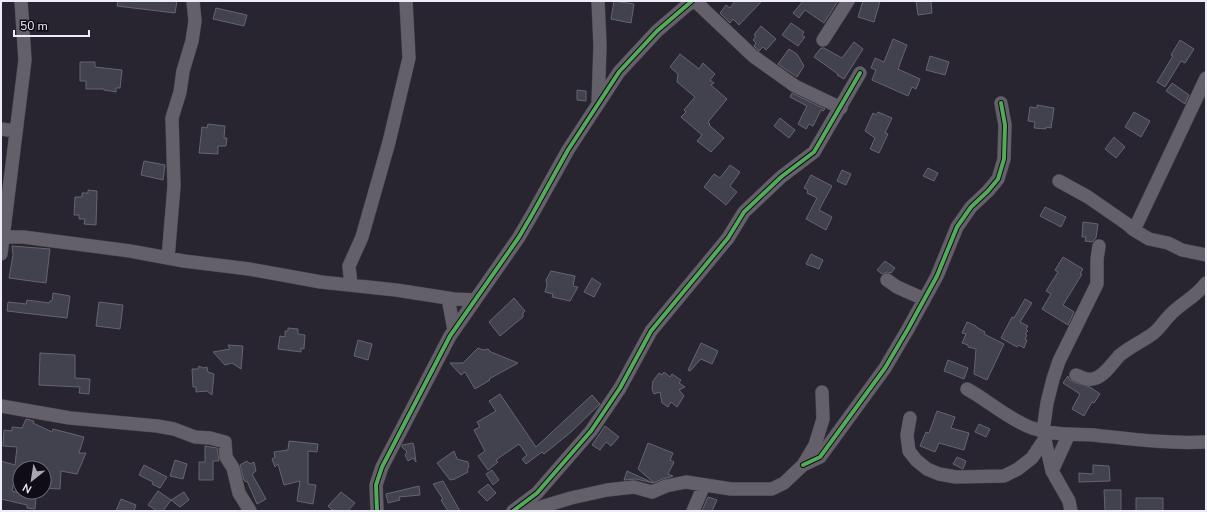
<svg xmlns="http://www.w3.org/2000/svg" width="1207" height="512" viewBox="0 0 1207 512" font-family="'Nunito Sans',sans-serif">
<rect width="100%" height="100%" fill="#282530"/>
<path fill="#41424e" stroke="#64656f" d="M118,1H177L175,13L117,6Z
M614,1L634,4L631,23L611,19Z
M735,1H762L739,25L733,19L730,23L720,13L726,5L730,8Z
M803,1H838L824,23L805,10L799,18L793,13Z
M863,1H880L874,22L858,17Z
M916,1H931L932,13L918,15Z
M216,8L247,15L244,26L213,19Z
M791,23L804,32L802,35L805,37L798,46L782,35Z
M761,26L776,39L766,50L763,47L759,51L754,46L756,43L753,40L756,36L754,35Z
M893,39L907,45L898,69L920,79L916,89L912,87L908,96L872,80L876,70L871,68L875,58L884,62Z
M1180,40L1194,49L1185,63L1181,61L1165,87L1157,82L1173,56L1171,55Z
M854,42L863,49L844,79L837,75L838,74L814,57L821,48H824L842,58Z
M789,49L797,54L804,66L797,77L778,64Z
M680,54L699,69L703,63L715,74L710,80L714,83L711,85L727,99L708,122L710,124L709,125L724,138L711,152L697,141L702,135L681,117L686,112L684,110L695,97L677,82L678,74L670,67Z
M930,56L949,62L945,75L926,70Z
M80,62H95V67L122,70L120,88H116V92L104,90V89H86V81H80Z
M1172,83L1189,95L1185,104L1166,91Z
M577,90L586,91V101L577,100Z
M792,93L825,109L823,111L821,110L813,126L809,124L806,129L798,124L807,106L790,97Z
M1037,105L1054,108L1051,128L1046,127V129L1034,128L1035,122L1028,121L1030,107L1037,108Z
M878,112L892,118L885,133L888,134L879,153L870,149L875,138L865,131L873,113L876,115Z
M1134,112L1150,121L1141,137L1125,127Z
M780,118L795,130L789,138L774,126Z
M208,124L225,126L224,138H227L226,146H218V154L199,153L202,127L207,128Z
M1114,137L1125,147L1116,158L1105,149Z
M144,161L165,165L163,180L141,175Z
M730,165L740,172L730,186L737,192L726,205L704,187L714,174L720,178Z
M928,168L938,173L934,181L923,176Z
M842,170L851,174L846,185L837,181Z
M811,175L832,186L819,210L832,217L826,230L806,219L817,198L807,193L808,190L804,188Z
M88,190L97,191L96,225L84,224L85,219H79V215H74L75,197H82V193H88Z
M1045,207L1066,217L1061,227L1040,216Z
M1083,222L1098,224L1096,238L1092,242L1085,241L1086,237H1082Z
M12,246L50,249L46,283L9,278L13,255Z
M811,254L823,260L819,269L806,264Z
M1063,257L1083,269L1080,274H1082L1063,305L1074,312L1068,325L1042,309L1051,294L1046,291L1058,272L1055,270Z
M885,261L895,268L891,273L887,272L882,274L877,270Z
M551,271L575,276L573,286L578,287L570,301L552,297L553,294L545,292L547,285L546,280Z
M592,278L601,284L594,297L584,292Z
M53,293L70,296L67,318L7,311L8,302L26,304L27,300L49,303L50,301H52Z
M514,298L525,311L523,313V317L500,336L489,322Z
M1025,299L1032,303L1020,322L1028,326L1026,329L1028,331L1025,334L1027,335L1025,339L1027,340L1024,348L1019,345L1017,347L1001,338L1012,317L1014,318Z
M99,302L123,305L120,329L96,326Z
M967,322L976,326V327L985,332L984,334L1004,344L987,380L974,374L976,349L968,347V345L962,343L966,334L962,333Z
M288,328L298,329V334L305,335L304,349L301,348V352L278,349L280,336L285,337V331H288Z
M358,340L372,344L368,360L354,356Z
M701,343L718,351L712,364L701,359L690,371L688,370Z
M228,345L243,346L241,369L232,363L225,365L213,352L230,349Z
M478,348L483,350L488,349L491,352L518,363L489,379L490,380L475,389L465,372L461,375L450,363H463Z
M40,353L75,355V378L90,379L89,394L79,393L80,387L39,385Z
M948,360L968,368L964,379L944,371Z
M199,366L203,368L207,367L208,372L214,374L212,395L207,391L196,392V387H193L192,369H198Z
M664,372L670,377L672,374L681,380L679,383L685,387L679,390L684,396L677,407L671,402L668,407L662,403L660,392L654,394L652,389L653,381L659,373L662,375Z
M1068,376L1069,379L1073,382L1090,387L1100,394L1094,403L1092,402L1084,416L1072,409L1080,394L1063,383Z
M500,394L536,447L592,395L600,404L571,432L544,454L542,452L526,464L522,459L527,455L519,444L496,460L498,462L488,470L478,456L485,451L474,430L480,427L477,422L496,411L489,401Z
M937,411L955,417L951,428L969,433L964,450L939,443L935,452L920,446L926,432L929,433Z
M26,419L34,421L33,423L52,432L53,429L84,437L79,453H86L77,474L61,471L60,489L44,488V468H20V486L13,485L12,491L36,497L35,509L27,508V505L1,499V461L15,465L17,447L3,446L4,430L12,431V427L22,428Z
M979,424L990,429L986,437L975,432Z
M605,426L619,437L611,446L606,442L600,450L592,445Z
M289,441L318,444L317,452L308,451V484L316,485L313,504L297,501L300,481L284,485L278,464L275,467L272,459L275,457L274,452L288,450Z
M413,443L414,447L416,462L413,458L408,461L405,455L407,452L402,447V445Z
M648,443L673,453L670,460L674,462L668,474L673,476L663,479L653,483V482L638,469Z
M205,446L217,448L219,461H213V480H199V462H205Z
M454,451L457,459L468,462L469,467L467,470L468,472L455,479L450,480L437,463Z
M957,457L966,461L963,469L953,464Z
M175,460L187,464L183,479L170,476Z
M247,461L250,464L254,462L256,471L252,474L266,499L257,504L247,481L246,482L244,480L240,465Z
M144,465L167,477L160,488L152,484L153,482L139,475Z
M1093,465L1109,466L1110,481L1079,482V473L1093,474Z
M492,470L499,480L493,485L486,474Z
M627,471L653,483L636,479L624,480Z
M443,481L460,511H448L441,500L443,499L433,484Z
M488,484L496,493L487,501L478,492Z
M419,486L420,495L399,497L400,500L388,503L386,494Z
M1104,490H1121V511H1105Z
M158,491L171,500L163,511H157L148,505Z
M184,492L189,500L180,507L171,500Z
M341,492L355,503L348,511L332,510L328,506Z
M708,497L717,500L712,511H702Z
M1136,498H1163V511H1136Z
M121,499L136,505L134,511H116Z"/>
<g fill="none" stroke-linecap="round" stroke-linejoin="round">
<defs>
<path id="minor" d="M598,1L600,45L598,104
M695,1L753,56L795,86L841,108
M823,40L848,1
M1,129L16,131
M1059,181L1088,197L1127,224L1134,230L1149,239L1168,243L1182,250L1206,255
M1134,230L1206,78
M3,237H23L130,251L184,261L249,269L321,282L396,290L454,299L475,300
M1,254L25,60L21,1
M168,258L174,186L172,118L180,92L183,71L192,41L195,21L193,1
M887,280L897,287L924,299
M351,285L349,266L362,237L389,142L409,58L406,1
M448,298L454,330
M1076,375C1083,378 1089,381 1096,378C1105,375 1113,362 1120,355C1130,347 1141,342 1151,335C1159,330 1163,322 1170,315C1181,303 1196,297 1206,283
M967,389C989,401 1008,419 1032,428C1053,435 1072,434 1093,435C1131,439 1168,444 1206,442
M1,406L70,418L157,426L174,429L195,437L210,438L225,442L226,457L233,468L239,493L250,511
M910,418L907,435L909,451L916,460L927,469L939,474L956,477L1004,476L1018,469L1032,458L1044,440
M803,465L820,457L885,368L908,329L937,276L957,227L971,207L988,191L998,179L1004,159L1005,125L1001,103
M1052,471L1069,434
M377,511L376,485L382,467L450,336L519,237L533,213L568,150L619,72L657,31L692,1
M513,511L537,493L591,431L620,388L651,331L728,238L744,212L781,177L814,152L860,73
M528,511L571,498L607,490L634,487L652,492L666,486L686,482L731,489H772L784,483L803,465L815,445L823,419L822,392
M693,511L704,485
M1071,511L1069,501L1052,471L1043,431L1047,403L1053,379L1059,361L1097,284V259L1099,246"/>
</defs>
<use href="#minor" stroke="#46434d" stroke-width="14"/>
<use href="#minor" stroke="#636069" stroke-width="13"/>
<defs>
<path id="cycleway" d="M803,465L820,457L885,368L908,329L937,276L957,227L971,207L988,191L998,179L1004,159L1005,125L1001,103
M377,511L376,485L382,467L450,336L519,237L533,213L568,150L619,72L657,31L692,1
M513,511L537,493L591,431L620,388L651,331L728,238L744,212L781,177L814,152L860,73"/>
</defs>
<use href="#cycleway" stroke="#0f0c15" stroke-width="6"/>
<use href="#cycleway" stroke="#51ab58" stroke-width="4"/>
</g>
<rect width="1207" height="512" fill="none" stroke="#efecfa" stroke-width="4"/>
<g transform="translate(32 480) rotate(210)"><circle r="19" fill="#0f0c15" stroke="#696671"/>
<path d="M0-3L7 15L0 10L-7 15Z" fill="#a9a6b3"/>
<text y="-6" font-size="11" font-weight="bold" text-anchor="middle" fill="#efecfa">N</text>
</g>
<path d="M14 30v6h75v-6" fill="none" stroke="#efecfa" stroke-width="2"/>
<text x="20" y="30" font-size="12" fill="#efecfa" stroke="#0f0c15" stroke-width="3" paint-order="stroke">50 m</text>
</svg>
